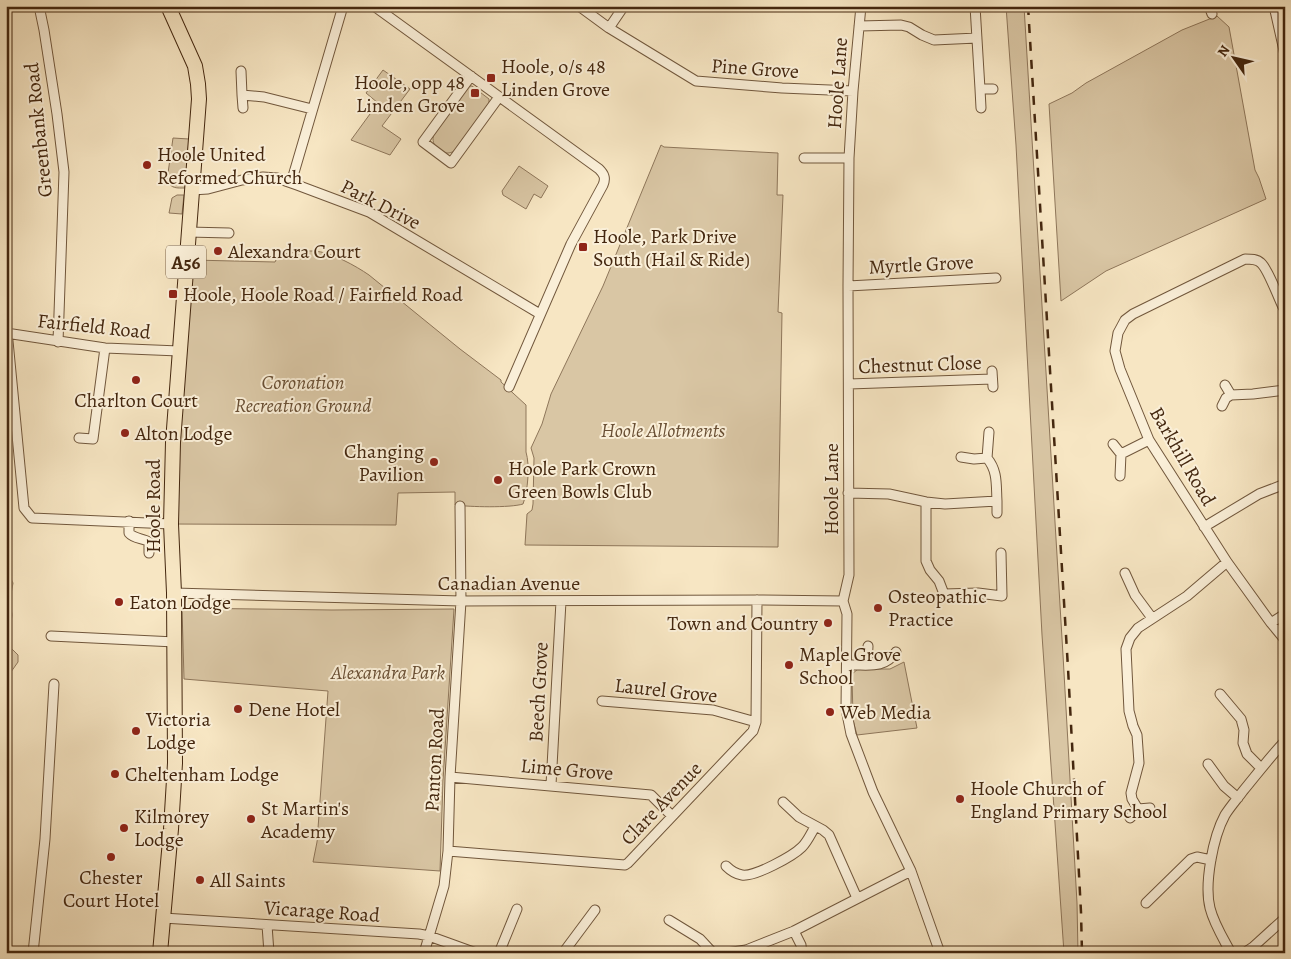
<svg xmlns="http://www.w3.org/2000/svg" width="1291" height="959" viewBox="0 0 1291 959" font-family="Alegreya,serif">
<rect width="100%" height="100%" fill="#f7e6c3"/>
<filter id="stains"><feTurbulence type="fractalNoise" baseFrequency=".004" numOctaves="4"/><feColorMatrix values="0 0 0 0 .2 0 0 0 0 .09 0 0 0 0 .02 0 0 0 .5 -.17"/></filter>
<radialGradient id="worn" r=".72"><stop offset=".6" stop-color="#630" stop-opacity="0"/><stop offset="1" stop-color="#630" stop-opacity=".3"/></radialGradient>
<path fill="#d9c6a4" stroke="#8e765a" d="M1006,6H1024L1063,655L1077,903L1078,953H1064L1042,635L1016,145Z
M1217,16L1229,27L1255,170L1259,178L1266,199L1106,271L1061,301L1049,104L1072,93L1086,83L1182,30Z
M383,70L410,89L382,126L401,139L390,155L351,140L378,103L366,93Z
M469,86H472L489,99V104L454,151C444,158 429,146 434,134L465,90Z
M173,138L189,139L185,188C177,188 171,189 167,180Z
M661,145L664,147L778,153L777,195H783L778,312L782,313L778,547L525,545L527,514L532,510L533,504L534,458L531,448L542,424L551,394L603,286Z
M519,166L548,186L541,198L534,194L526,209L503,195L502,191Z
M177,195H184L182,214L169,213L172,198Z
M302,251C306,251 310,251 314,251C331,252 356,266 369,275L460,349L501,380V382L526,405V452C530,465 528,491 523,504C510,508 470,507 455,505V492L398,493L396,525L171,524L192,260L275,262C278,252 293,253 302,251Z
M6,569L13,583L10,600L12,615L10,631L6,640Z
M182,608L332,610L454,609L443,781L440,871L313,862L317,842L328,691L184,679Z
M6,643L18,655V662L6,679Z
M904,662L917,728L857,735L853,720L852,674L858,669H890Z"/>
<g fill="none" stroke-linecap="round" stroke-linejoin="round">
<defs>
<path id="minor" d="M39,6L44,30L57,114L64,172L58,342
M374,6L599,169C604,174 606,178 603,185L571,244L509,387
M579,6L609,28L696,81L782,88L853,91
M861,6L853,91L849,158L848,286L849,575L843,601L847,614L846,709L851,734L873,792L911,871L940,953
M975,6L980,89
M1209,6L1212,14
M1274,6L1285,55
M859,26L901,25L909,27L922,35L934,40L977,38
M609,28L624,6
M241,71L242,95
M471,76L423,142L451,163L499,97
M243,108L242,95L264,97L312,109
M981,108L980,89H993
M804,158H849
M291,183L343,6
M192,190L208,189L242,180L263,177L277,178L297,185L369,212L540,314
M188,232L229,233
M848,286L996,278
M1283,307C1278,297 1268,269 1261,263C1257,259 1251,259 1245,259L1133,314L1125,320L1118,333L1115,351L1120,369L1149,440L1227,562L1271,623L1285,640
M6,333L105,348L179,351
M6,338L8,341L24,508L32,518L171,524
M992,371L993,387
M849,384L992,379
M1225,385L1231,395
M1222,406L1226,398L1231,395L1253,394L1285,390
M79,438L93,439L105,348
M1113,444L1121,454L1149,440
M987,458L989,432
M1120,476L1121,454
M848,493L889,494L926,502L945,504L997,501C996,485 998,471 987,458L974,459L961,457
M997,501V513
M926,502V561L930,570L939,581L944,594L978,593L1002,596L1001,553
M129,521V533C134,539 143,538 149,542V553
M1204,527L1259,494L1285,484
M1125,573L1135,595L1152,618
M174,593L461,601L763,600L843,601
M1271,623L1285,614
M51,636L175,642
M867,664L868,646
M848,665C866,664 884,670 896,652
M1220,694L1241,719L1244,730L1243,743L1247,754L1261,768
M602,701L713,710L756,722
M1208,764L1224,786L1238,798
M450,777L651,795L672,816
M551,785L561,601
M783,802L799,817L823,830L829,835L857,898
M1138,809L1150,808
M1130,818L1138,809L1132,799L1131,793L1139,763L1137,735L1133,726L1129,711L1126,649L1130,638L1138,628L1187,596L1227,562
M448,851L625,865L628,863L753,731L756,722L757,600
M726,866C730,870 736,874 742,875C755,877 793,856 802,847C808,841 811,833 815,827
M1146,903L1191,859L1197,857L1211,860
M163,918L419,934L429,936L476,953
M669,920L700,939L713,953
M267,925L269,953
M794,931L801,945L802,953
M1253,947L1285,918
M33,953L45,839L54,684
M424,953L444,886L448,851L450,777L461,601L460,506
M499,953L517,909
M563,953L595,910
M727,953L746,950L794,931L911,871
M1231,953C1223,938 1214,924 1210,908C1204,884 1213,837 1225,815C1230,807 1237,799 1243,791C1257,774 1270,757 1285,741
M1244,953L1253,947L1259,953"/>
<path id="highway" d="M160,953L171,829L175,763L174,593L171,524L173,442L199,99L198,84L195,66L168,6"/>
</defs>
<use href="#minor" stroke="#71573c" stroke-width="11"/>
<use href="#highway" stroke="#44270f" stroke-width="16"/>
<use href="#minor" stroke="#faefd8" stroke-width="9"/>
<use href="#highway" stroke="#f7e6c3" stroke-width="14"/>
<path stroke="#44270f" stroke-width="2.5" stroke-dasharray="9 9" stroke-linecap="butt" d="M1028,6L1068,668L1081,912L1082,953"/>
</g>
<g fill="#8f2418" stroke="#faefd8" stroke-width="2">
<rect x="486" y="73" width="10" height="10" rx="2.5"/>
<rect x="470" y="88" width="10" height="10" rx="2.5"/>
<circle cx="147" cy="165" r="5"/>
<rect x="578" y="242" width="10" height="10" rx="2.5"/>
<circle cx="218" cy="251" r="5"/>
<rect x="168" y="289" width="10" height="10" rx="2.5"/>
<circle cx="136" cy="380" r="5"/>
<circle cx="125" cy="433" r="5"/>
<circle cx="434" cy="462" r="5"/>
<circle cx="498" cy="480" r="5"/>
<circle cx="119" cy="602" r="5"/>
<circle cx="878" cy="608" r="5"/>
<circle cx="828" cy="623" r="5"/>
<circle cx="789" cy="665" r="5"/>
<circle cx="238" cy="709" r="5"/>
<circle cx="830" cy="712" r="5"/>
<circle cx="136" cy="731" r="5"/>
<circle cx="115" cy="774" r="5"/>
<circle cx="960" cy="799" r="5"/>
<circle cx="251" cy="819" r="5"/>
<circle cx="124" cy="828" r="5"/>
<circle cx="111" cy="857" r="5"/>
<circle cx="200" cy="880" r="5"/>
</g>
<g text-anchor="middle" stroke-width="4" stroke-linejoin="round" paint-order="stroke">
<rect fill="#faefd8" stroke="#7b634b" stroke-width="1" x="166" y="245.5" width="40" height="33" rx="4"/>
<g font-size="19" font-weight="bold" fill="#44270f">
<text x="186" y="269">A56</text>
</g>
<g font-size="20" fill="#44270f" stroke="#faefd8" text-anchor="start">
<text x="501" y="73">Hoole, o/s 48<tspan x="501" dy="23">Linden Grove</tspan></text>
<text x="465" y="89" text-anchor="end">Hoole, opp 48<tspan x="465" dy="23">Linden Grove</tspan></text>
<text x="157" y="161">Hoole United<tspan x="157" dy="23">Reformed Church</tspan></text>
<text x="593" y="243">Hoole, Park Drive<tspan x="593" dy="23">South (Hail &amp; Ride)</tspan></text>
<text x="228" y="258">Alexandra Court</text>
<text x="183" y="301">Hoole, Hoole Road / Fairfield Road</text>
<text x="136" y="407" text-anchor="middle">Charlton Court</text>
<text x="135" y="440">Alton Lodge</text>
<text x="424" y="458" text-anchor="end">Changing<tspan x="424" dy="23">Pavilion</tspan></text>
<text x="508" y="475">Hoole Park Crown<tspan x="508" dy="23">Green Bowls Club</tspan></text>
<text x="888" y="603">Osteopathic<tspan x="888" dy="23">Practice</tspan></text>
<text x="129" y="609">Eaton Lodge</text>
<text x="818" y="630" text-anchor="end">Town and Country</text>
<text x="799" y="661">Maple Grove<tspan x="799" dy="23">School</tspan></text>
<text x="248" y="716">Dene Hotel</text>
<text x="840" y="719">Web Media</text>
<text x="146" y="726">Victoria<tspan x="146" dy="23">Lodge</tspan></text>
<text x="125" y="781">Cheltenham Lodge</text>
<text x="970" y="795">Hoole Church of<tspan x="970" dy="23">England Primary School</tspan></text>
<text x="261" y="815">St Martin's<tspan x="261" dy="23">Academy</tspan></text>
<text x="134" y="823">Kilmorey<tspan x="134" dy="23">Lodge</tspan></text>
<text x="111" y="884" text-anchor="middle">Chester<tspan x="111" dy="23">Court Hotel</tspan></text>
<text x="210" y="887">All Saints</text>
</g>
<g font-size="20" fill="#44270f" stroke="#faefd8">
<text transform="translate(755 68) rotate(4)" y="7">Pine Grove</text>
<text transform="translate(837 83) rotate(-86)" y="7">Hoole Lane</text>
<text transform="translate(38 130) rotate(-96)" y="7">Greenbank Road</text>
<text transform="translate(381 204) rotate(27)" y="7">Park Drive</text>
<text transform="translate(921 264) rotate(-3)" y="7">Myrtle Grove</text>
<text transform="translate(94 326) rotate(6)" y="7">Fairfield Road</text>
<text transform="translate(920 364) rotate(-2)" y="7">Chestnut Close</text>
<text transform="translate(1183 456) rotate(60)" y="7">Barkhill Road</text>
<text transform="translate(831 489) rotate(-90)" y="7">Hoole Lane</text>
<text transform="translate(153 506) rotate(-90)" y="7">Hoole Road</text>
<text x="509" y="590">Canadian Avenue</text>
<text transform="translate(666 690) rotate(6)" y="7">Laurel Grove</text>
<text transform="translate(538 692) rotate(-87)" y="7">Beech Grove</text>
<text transform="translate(434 760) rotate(-87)" y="7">Panton Road</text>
<text transform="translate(567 769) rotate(5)" y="7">Lime Grove</text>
<text transform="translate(661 803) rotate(-46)" y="7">Clare Avenue</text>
<text transform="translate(322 911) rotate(4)" y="7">Vicarage Road</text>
</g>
<g font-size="20" font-style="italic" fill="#694f34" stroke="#faefd8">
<text x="303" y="389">Coronation<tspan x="303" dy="23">Recreation Ground</tspan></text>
<text x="663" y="437">Hoole Allotments</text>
<text x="388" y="679">Alexandra Park</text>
</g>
</g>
<rect width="1291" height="959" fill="none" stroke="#f7e6c3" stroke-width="25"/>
<rect x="8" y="8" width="1276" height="944" fill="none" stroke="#44270f" stroke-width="2.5"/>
<rect x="12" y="12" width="1266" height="934" fill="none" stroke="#44270f"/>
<g transform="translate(1234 58) rotate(304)" stroke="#faefd8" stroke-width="4" paint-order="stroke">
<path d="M0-4L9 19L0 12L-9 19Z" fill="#44270f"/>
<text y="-8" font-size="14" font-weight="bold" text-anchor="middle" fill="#44270f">N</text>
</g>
<rect width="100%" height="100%" filter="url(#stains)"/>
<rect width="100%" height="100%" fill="url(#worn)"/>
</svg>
